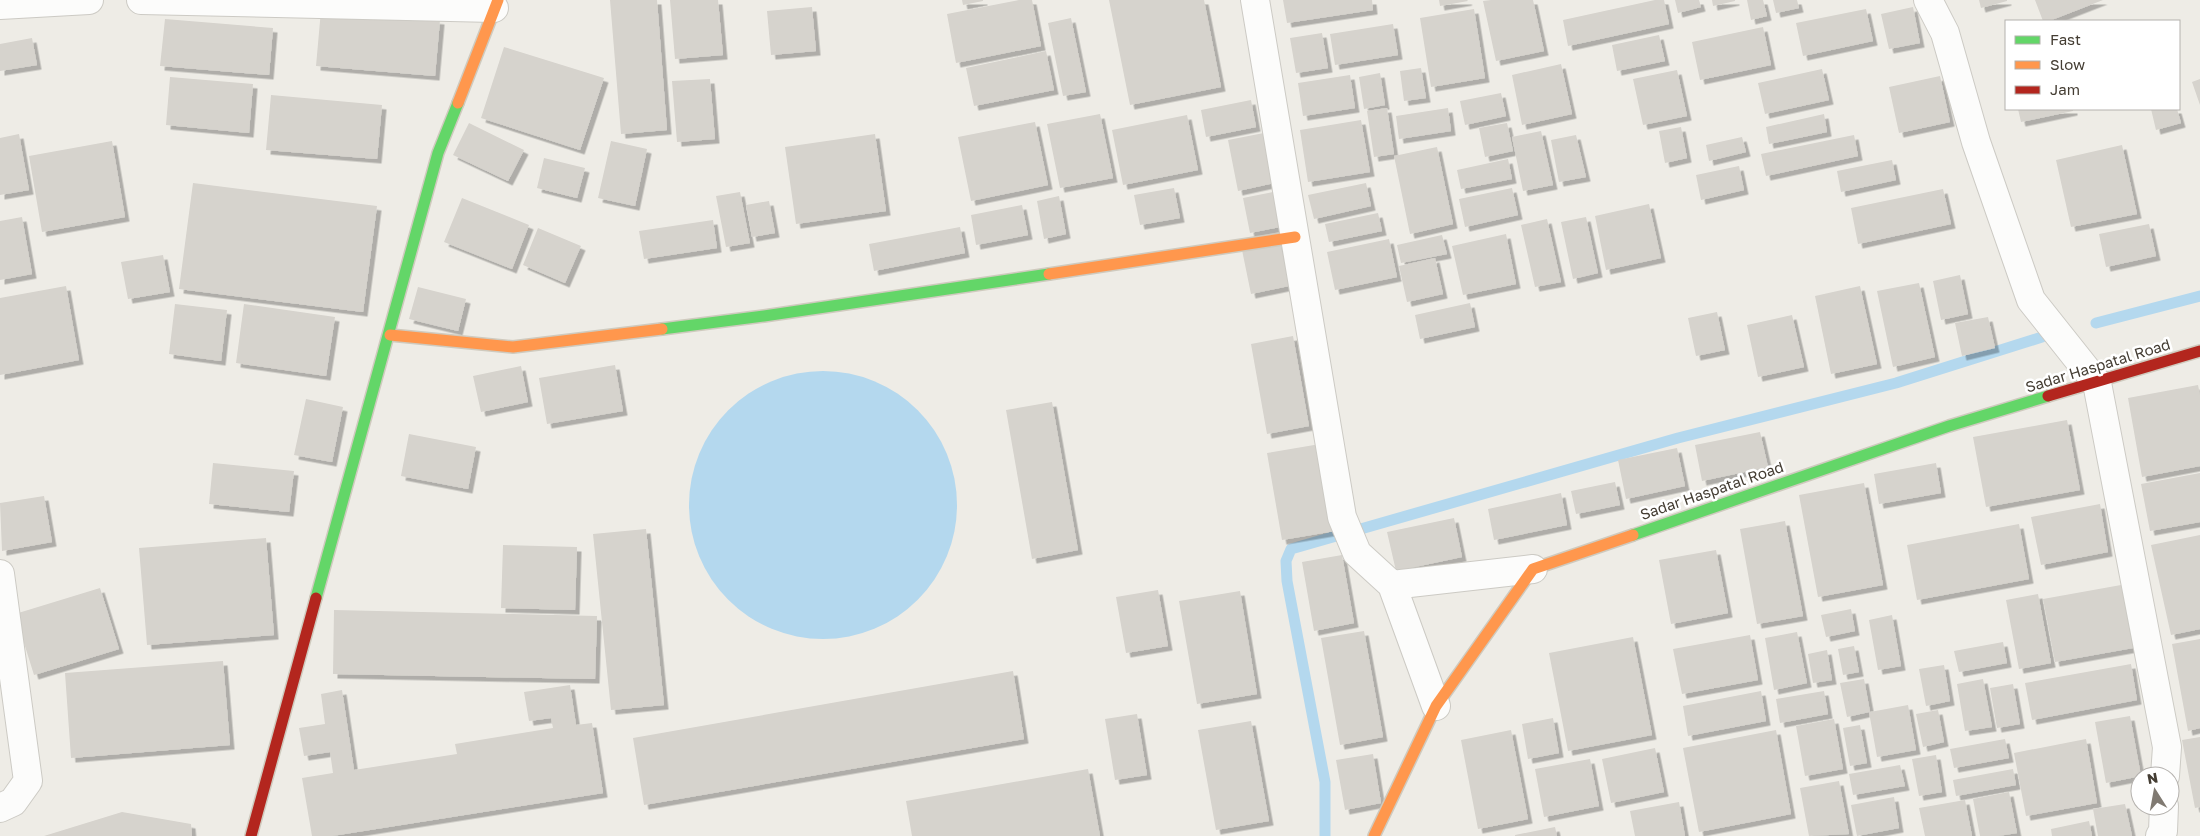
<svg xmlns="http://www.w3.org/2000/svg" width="2200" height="836" viewBox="0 0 2200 836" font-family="'Golos Text',sans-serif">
<defs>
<filter id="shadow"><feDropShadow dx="4.5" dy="4.5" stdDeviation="0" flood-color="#0004"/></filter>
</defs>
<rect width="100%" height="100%" fill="#eeece6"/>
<path fill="#b4d8ee" d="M689 505a134 134 0 1 1 268 0a134 134 0 1 1-268 0Z"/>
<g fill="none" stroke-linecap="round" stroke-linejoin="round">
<path stroke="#b4d8ee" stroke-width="11" d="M2096,323L2200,296
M1325,836V782L1287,581L1286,561L1291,549L1678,438L1896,383L2042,337"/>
</g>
<path fill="#d6d3cd" filter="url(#shadow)" d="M610,0H657L667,130L621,134Z
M670,0H718L723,55L675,59Z
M962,0H983V1L963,5Z
M1019,0H1032L1041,46L956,63L947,14Z
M1109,0H1204L1221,87L1130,105Z
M1283,0H1372L1373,10L1287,23Z
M1439,0H1467L1468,1L1440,6Z
M1491,0H1533L1544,51L1496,61L1483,1Z
M1655,0H1664L1669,24L1568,46L1563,20Z
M1675,0H1699L1701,7L1678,13Z
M1712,0H1735V1L1713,6Z
M1747,0H1763L1767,16L1751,20Z
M1773,0H1797L1799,8L1776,13Z
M1979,0H2007V1L1981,8Z
M2035,0H2103L2049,21H2043Z
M812,7L816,51L771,55L767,11Z
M1913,7L1920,43L1889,49L1881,14Z
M1474,9L1485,78L1431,87L1420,18Z
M1866,9L1873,41L1803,56L1796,23Z
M321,10L440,20L435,76L316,66Z
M1071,18L1086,92L1063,96L1048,23Z
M165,19L273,28L269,75L160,66Z
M1393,24L1398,55L1335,65L1330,34Z
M1763,27L1771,65L1700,80L1692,42Z
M1322,33L1328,68L1296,73L1290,38Z
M1659,35L1665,61L1617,71L1612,45Z
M32,38L37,65L0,71V44Z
M504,47L604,78L580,150L481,118Z
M1046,51L1054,90L974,106L966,68Z
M1561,64L1572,114L1522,125L1512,75Z
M1421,68L1426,98L1404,101L1400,71Z
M1822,69L1829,100L1765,114L1758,83Z
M1677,70L1687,116L1643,125L1633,79Z
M1380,73L1385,105L1364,109L1359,77Z
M1350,75L1355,108L1303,116L1298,83Z
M1940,76L1950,122L1899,133L1889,87Z
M170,77L253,84L249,133L166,125Z
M710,79L715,139L677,142L672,81Z
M2200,79V105L2192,82Z
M1501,93L1506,116L1465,125L1460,101Z
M271,95L382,105L377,159L266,150Z
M1251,100L1256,127L1206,137L1201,110Z
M1387,108L1394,154L1374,157L1367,111Z
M1448,108L1451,131L1399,139L1396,116Z
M2018,109H2073V111L2021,122Z
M2151,109H2177L2181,123L2156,130Z
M1100,114L1113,178L1060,188L1047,124Z
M1824,114L1827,132L1769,144L1766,127Z
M1187,115L1198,170L1123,185L1112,130Z
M1361,120L1370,172L1308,182L1300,130Z
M1035,122L1048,185L971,201L958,137Z
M469,123L524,150L508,181L453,155Z
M1507,123L1513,151L1485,157L1479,128Z
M1681,127L1687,158L1665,163L1659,131Z
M1541,131L1553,185L1523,191L1512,137Z
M1269,132L1279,182L1238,191L1228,140Z
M19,134L29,190L0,195V138Z
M875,134L886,211L796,224L785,147Z
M1576,135L1586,177L1559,182L1551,140Z
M1854,135L1858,156L1766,176L1761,154Z
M1742,137L1746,152L1709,161L1706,145Z
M112,141L125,217L42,232L29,156Z
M611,141L647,149L635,206L598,198Z
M2122,145L2137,214L2071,227L2056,160Z
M1437,147L1453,224L1410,234L1394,156Z
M544,158L585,168L577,198L537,188Z
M1508,159L1512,179L1461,189L1457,170Z
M1892,160L1896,180L1841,192L1837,171Z
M1739,166L1744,190L1701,200L1696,175Z
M193,183L377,206L363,312L179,289Z
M1366,183L1371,206L1314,219L1308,195Z
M1174,188L1180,218L1140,225L1134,195Z
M1512,188L1518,215L1465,227L1459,199Z
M1943,189L1951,224L1858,244L1851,208Z
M740,192L750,243L726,247L716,196Z
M1273,192L1280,227L1250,233L1243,198Z
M1059,196L1066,234L1044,239L1037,201Z
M462,198L529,225L512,269L444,242Z
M769,201L775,233L752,237L746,205Z
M1649,204L1661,258L1606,270L1595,216Z
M1022,205L1028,235L976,245L971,215Z
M1378,213L1382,231L1329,242L1325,224Z
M22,217L32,274L0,280V221Z
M1586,217L1598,273L1573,279L1561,222Z
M1547,219L1561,282L1535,287L1521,225Z
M713,220L717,248L644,259L639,231Z
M2149,224L2156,256L2106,267L2099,234Z
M960,227L965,253L874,271L869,244Z
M538,228L581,246L565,283L523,265Z
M1506,234L1516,284L1463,295L1452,246Z
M1442,235L1447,254L1401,263L1397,245Z
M1389,239L1397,277L1335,290L1327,252Z
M1280,242L1289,286L1251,294L1242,250Z
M163,255L170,292L128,299L121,262Z
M1435,258L1443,294L1407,302L1399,266Z
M1960,275L1968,314L1941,320L1933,281Z
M1919,283L1935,357L1893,367L1877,291Z
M66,286L79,360L0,375V298Z
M1860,286L1877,364L1831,374L1815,296Z
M418,287L466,299L458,331L409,319Z
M1470,303L1475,327L1420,339L1415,315Z
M175,304L227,310L221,361L169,354Z
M244,304L335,317L326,376L236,363Z
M1717,312L1725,350L1696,356L1688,318Z
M1792,315L1804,367L1758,377L1747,325Z
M1988,317L1995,348L1962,356L1955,323Z
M1293,336L1309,426L1267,434L1251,344Z
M615,365L623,411L547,424L539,378Z
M521,366L528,402L481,412L473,376Z
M2198,385L2200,395V466L2142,477L2128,398Z
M306,399L343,407L332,462L294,455Z
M1052,402L1078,550L1032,559L1006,410Z
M2067,420L2080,490L1986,507L1973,437Z
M1760,432L1768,467L1702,481L1695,445Z
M409,434L476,447L468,489L401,476Z
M1320,444L1335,531L1282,540L1267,453Z
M1677,448L1685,486L1626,499L1618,460Z
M213,463L294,471L289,512L209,504Z
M1936,463L1941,493L1879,504L1874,474Z
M2200,473V522L2150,531L2141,484Z
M1615,482L1620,505L1576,514L1571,491Z
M1864,483L1883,585L1818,597L1799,495Z
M1561,493L1567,525L1494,540L1488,509Z
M44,496L52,542L2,551L0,503Z
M2100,504L2108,552L2041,565L2031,517Z
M1454,518L1462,557L1396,571L1387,532Z
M1785,521L1803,616L1757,624L1740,529Z
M2019,524L2029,579L1917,600L1907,545Z
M646,529L664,705L611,710L593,534Z
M2200,535V629L2171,635L2151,545Z
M266,538L274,635L147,645L139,548Z
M503,545L577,547L575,610L501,608Z
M1716,550L1728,613L1671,624L1659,560Z
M1342,555L1354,623L1314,631L1302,562Z
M2121,585L2133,648L2055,662L2043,599Z
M100,588L119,649L34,675L15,614Z
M1158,590L1168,646L1126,653L1116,597Z
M1240,591L1257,694L1197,704L1179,601Z
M2038,594L2051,663L2019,669L2006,600Z
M1851,609L1855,631L1826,637L1821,615Z
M334,610L597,616L595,679L333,674Z
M1892,615L1901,666L1878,670L1869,620Z
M1364,631L1383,737L1340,745L1321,638Z
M1797,632L1807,683L1774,690L1765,638Z
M1750,635L1758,680L1682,694L1673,649Z
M1633,637L1652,735L1568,751L1549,653Z
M2200,639V728L2188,731L2172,644Z
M2003,642L2007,663L1959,672L1954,651Z
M1854,646L1859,672L1843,675L1838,649Z
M1827,650L1832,680L1813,683L1808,654Z
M223,661L230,745L71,758L65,673Z
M2131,664L2137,700L2032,720L2025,683Z
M1944,665L1950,701L1926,706L1919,669Z
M1013,671L1024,739L644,805L633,738Z
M1864,679L1870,712L1908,705L1916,750L1877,757L1869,712L1847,717L1840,683Z
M1983,679L1992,727L1965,731L1957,684Z
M2013,684L2020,724L1997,728L1990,688Z
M570,685L576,725L592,723L603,793L332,836H312L302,778L333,773L330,752L304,756L299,728L325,724L321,694L342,690L354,770L457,754L455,744L553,728L551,718L529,721L524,692Z
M1761,691L1766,721L1688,736L1683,706Z
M1824,691L1828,714L1780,723L1776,699Z
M1938,710L1944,742L1923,747L1916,714Z
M1137,714L1147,775L1115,780L1105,719Z
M2130,716L2141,776L2106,783L2095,722Z
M1553,718L1559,753L1528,759L1522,724Z
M1834,719L1843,769L1805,776L1796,726Z
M1251,721L1269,821L1216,830L1198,730Z
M1860,725L1867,763L1850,766L1843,728Z
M1511,730L1528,819L1478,829L1461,740Z
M1776,730L1791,814L1699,832L1683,748Z
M2200,737V807L2195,808L2182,740Z
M2005,739L2009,758L1954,768L1950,749Z
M2086,739L2097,803L2026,816L2014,753Z
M1655,748L1664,792L1611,803L1602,759Z
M1373,754L1381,803L1345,810L1336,760Z
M1936,755L1942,792L1919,796L1912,759Z
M1590,759L1599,806L1544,817L1535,769Z
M1900,765L1905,786L1853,795L1849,774Z
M1088,769L1100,836H912L906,801Z
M2013,769L2016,785L1956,796L1953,780Z
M1839,781L1849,834L1809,836L1800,788Z
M2009,792L2017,833L1998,836H1980L1973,799Z
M1894,797L1899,828L1857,836L1851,805Z
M1965,800L1972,836H1925L1919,808Z
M1679,802L1685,836H1635L1630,811Z
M2125,804L2132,836H2098L2093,809Z
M122,812L191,824L192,836H44Z
M2089,821L2092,836H2052L2051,829Z
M1555,827L1557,836H1515V835Z"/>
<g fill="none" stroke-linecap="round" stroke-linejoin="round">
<defs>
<path id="street" d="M141,0L494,8
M1255,0L1342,517L1357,553L1392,585L1436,706
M1928,0L1945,33L1976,142L2031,300L2097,383L2167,747L2165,776
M0,5L89,0
M0,574L28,781L13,802L0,808
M1392,585L1533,569
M2160,836L2163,831L2164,806"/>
<path id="fast" d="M662,329L764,316L1049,274
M1633,535L1949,426L2048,396
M316,598L438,153L458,103"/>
<path id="slow" d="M458,103L498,0
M1049,274L1295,237
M390,335L513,347L662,329
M1374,836L1436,706L1533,569L1633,535"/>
<path id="jam" d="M2048,396L2200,351
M251,836L316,598"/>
</defs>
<use href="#street" stroke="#cccac4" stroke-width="30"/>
<use href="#fast" stroke="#cfcabe" stroke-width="14"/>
<use href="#slow" stroke="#cfcabe" stroke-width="14"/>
<use href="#jam" stroke="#cfcabe" stroke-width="14"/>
<use href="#street" stroke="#fcfcfb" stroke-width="28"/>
<use href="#fast" stroke="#63d668" stroke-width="11"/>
<use href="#slow" stroke="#ff974d" stroke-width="11"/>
<use href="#jam" stroke="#b3261e" stroke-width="11"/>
</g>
<g text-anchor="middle" stroke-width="5" stroke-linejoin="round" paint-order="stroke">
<g font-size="15" fill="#443d33" stroke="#fff">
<text transform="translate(2098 366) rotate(-17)" y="5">Sadar Haspatal Road</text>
<text transform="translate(1712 491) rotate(-19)" y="5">Sadar Haspatal Road</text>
</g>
</g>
<rect x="2005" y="20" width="175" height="90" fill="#ffffff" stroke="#b4b1ad"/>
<rect x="2015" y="36" width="25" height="8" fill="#63d668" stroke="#b4b1ad"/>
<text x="2050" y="45" font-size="15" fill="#443d33">Fast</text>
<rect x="2015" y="61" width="25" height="8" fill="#ff974d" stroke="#b4b1ad"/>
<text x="2050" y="70" font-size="15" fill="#443d33">Slow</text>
<rect x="2015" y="86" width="25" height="8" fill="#b3261e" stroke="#b4b1ad"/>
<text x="2050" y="95" font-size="15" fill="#443d33">Jam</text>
<g transform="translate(2155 791) rotate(349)"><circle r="24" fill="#ffffff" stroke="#b4b1ad"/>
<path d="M0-4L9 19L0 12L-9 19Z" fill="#807a72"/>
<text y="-8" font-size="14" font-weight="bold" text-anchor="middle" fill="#443d33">N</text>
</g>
</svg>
